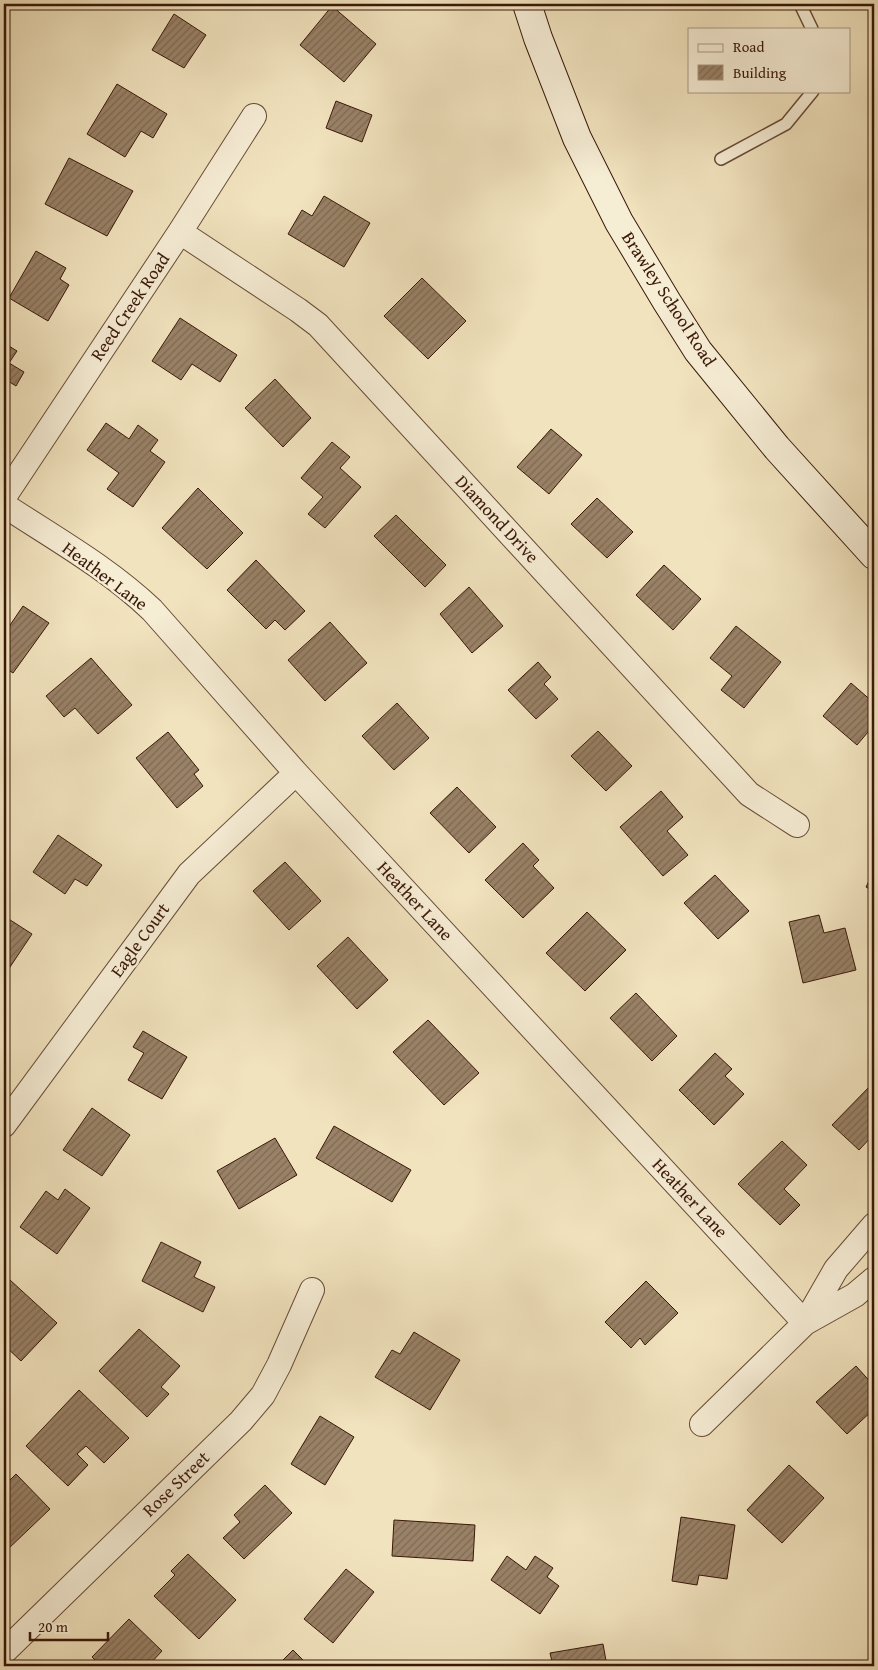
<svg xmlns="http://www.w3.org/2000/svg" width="878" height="1670" viewBox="0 0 878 1670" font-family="'Gentium Book Plus',serif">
<defs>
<pattern id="building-hatch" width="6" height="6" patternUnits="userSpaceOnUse" patternTransform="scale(1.25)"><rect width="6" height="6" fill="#998267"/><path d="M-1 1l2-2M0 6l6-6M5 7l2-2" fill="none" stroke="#7e6953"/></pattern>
</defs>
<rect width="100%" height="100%" fill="#f1e3be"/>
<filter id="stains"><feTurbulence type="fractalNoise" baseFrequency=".004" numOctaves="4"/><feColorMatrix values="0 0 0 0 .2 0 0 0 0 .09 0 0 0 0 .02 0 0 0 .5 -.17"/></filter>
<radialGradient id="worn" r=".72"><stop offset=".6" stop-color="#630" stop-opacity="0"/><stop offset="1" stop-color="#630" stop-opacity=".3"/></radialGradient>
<path fill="url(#building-hatch)" stroke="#3a1809" d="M332,6L376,44L344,82L300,45Z
M174,14L206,35L184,68L152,50Z
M117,84L167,114L153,138L141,131L125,157L87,134Z
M336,101L372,115L362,142L326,128Z
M69,158L133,191L107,236L45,204Z
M324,196L370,223L344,267L288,234L302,210L312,216Z
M36,251L66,268L60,279L69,285L48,321L9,298Z
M422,278L466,321L428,359L384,316Z
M180,318L237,355L220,382L192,364L181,380L152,361Z
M4,343L17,351L9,363L24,372L16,386L8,381L4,388Z
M275,379L311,418L283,447L245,408Z
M106,423L129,439L138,425L158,440L150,451L165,462L133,507L107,489L119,473L87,450Z
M551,429L582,455L549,494L517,467Z
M332,442L350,457L340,468L361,487L325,528L308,514L323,497L301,478Z
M198,488L243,533L207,569L162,528Z
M597,498L633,532L607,558L571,524Z
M396,515L446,565L425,587L374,536Z
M256,560L305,611L285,630L275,620L266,629L227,590Z
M664,565L701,599L673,630L636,595Z
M469,587L503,626L472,653L440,614Z
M23,606L49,623L13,673L4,667V634Z
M330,622L367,663L325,701L288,660Z
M736,626L781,662L744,708L721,690L732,676L710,658Z
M91,658L132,705L98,734L75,708L64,717L46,696Z
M538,662L551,677L544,684L558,699L536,719L508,690Z
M851,683L874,703V725L857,745L823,716Z
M397,703L429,738L394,770L362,736Z
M598,731L632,766L606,791L571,756Z
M168,732L199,770L194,774L203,786L177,808L136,758Z
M457,787L496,827L469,853L430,813Z
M661,791L683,817L667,831L688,855L663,876L620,827Z
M58,835L102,865L87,886L75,879L65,894L33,872Z
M523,843L539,860L533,866L554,888L523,918L485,880Z
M285,862L321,901L289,930L253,891Z
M874,871V892L866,887Z
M715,875L749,911L718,939L684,903Z
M587,912L626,950L585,991L546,953Z
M819,915L824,933L845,928L856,970L803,983L789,922Z
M4,916L32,934L4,976Z
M348,937L388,980L357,1009L317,966Z
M636,993L677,1036L652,1061L610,1018Z
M428,1020L479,1073L444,1105L393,1052Z
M143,1031L187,1057L162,1099L128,1080L144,1053L133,1047Z
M715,1053L732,1069L725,1076L744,1094L714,1125L679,1090Z
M872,1084L874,1086V1134L859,1150L832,1125Z
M92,1108L130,1135L102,1176L63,1150Z
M334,1126L411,1170L392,1202L316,1158Z
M275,1138L297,1175L239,1209L217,1171Z
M782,1141L807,1165L784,1189L800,1205L780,1225L738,1184Z
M65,1189L90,1208L57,1254L20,1227L46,1191L58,1200Z
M161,1242L201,1262L194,1277L215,1287L203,1312L142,1281Z
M10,1280L57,1323L21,1361L4,1345V1286Z
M646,1281L678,1313L645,1345L640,1338L631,1348L605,1322Z
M139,1329L180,1366L161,1387L169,1394L147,1417L99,1371Z
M414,1332L460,1360L430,1410L375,1377L392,1350L400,1354Z
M856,1366L874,1386V1409L847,1434L816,1402Z
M79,1390L129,1438L104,1463L86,1446L77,1454L88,1465L68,1486L26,1446Z
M320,1416L354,1437L325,1485L291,1464Z
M789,1465L824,1498L782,1543L747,1510Z
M16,1474L50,1509L7,1550L4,1547V1486Z
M265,1485L292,1513L244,1559L223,1538L240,1522L234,1515Z
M681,1517L735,1525L727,1579L699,1575L697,1585L672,1581Z
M394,1520L475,1525L473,1561L392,1556Z
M188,1554L236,1600L199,1639L154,1596L175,1575L171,1571Z
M507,1556L526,1570L535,1556L553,1568L547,1577L559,1586L540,1614L491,1580Z
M346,1569L374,1592L333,1643L304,1619Z
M129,1619L162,1651L148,1666H101L92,1657Z
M603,1644L607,1666H553L550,1653Z
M293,1650L309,1666H277Z"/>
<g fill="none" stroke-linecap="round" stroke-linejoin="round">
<defs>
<path id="service" d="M800,4L812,29
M721,159L786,124L813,91"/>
<path id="minor" d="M180,232L298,310L318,325L749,794L797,825
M4,497L180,232L254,116
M4,505C54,538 108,568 152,610L296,773L805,1323
M4,1125L189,874L296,773
M805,1323L836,1269L874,1225
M702,1424L805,1323L855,1295L874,1279
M4,1652L241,1421L263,1395L279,1365L312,1290"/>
<path id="secondary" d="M527,4L538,38L577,138L619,222L667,302L698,351L777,448L874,555"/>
</defs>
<use href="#service" stroke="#684b36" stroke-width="14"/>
<use href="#minor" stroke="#684b36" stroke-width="26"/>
<use href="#secondary" stroke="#3a1809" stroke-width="30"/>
<use href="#service" stroke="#f6edd5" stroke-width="11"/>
<use href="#minor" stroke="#f6edd5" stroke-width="24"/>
<use href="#secondary" stroke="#f6edd5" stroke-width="28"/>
</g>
<g text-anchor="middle" stroke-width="5" stroke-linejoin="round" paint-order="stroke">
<g font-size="18" fill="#3a1809" stroke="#f6edd5">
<text transform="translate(669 299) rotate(57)" y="6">Brawley School Road</text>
<text transform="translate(130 307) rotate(-56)" y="6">Reed Creek Road</text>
<text transform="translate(497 519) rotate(47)" y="6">Diamond Drive</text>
<text transform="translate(105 576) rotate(37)" y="6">Heather Lane</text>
<text transform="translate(415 901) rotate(47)" y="6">Heather Lane</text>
<text transform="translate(140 940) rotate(-54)" y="6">Eagle Court</text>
<text transform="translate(690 1198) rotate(47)" y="6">Heather Lane</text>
<text transform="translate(176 1484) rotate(-44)" y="6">Rose Street</text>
</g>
</g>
<rect width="878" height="1670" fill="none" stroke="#f1e3be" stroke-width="20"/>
<rect x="5" y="5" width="868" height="1660" fill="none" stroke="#3a1809" stroke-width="2.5"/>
<rect x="10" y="10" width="858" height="1650" fill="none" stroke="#3a1809"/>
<rect x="688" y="28" width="162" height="65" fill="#f6edd5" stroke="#ab9883"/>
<rect x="698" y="44" width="25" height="8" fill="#f6edd5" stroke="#ab9883"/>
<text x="733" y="52" font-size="15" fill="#3a1809">Road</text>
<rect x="698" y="65" width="25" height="15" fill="url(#building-hatch)" stroke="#ab9883"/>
<text x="733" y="78" font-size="15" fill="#3a1809">Building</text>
<path d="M30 1632v8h78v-8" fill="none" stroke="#3a1809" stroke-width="2.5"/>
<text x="38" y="1632" font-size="15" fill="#3a1809" stroke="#f6edd5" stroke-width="4" paint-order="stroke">20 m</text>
<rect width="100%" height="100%" filter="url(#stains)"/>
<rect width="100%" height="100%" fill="url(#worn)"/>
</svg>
